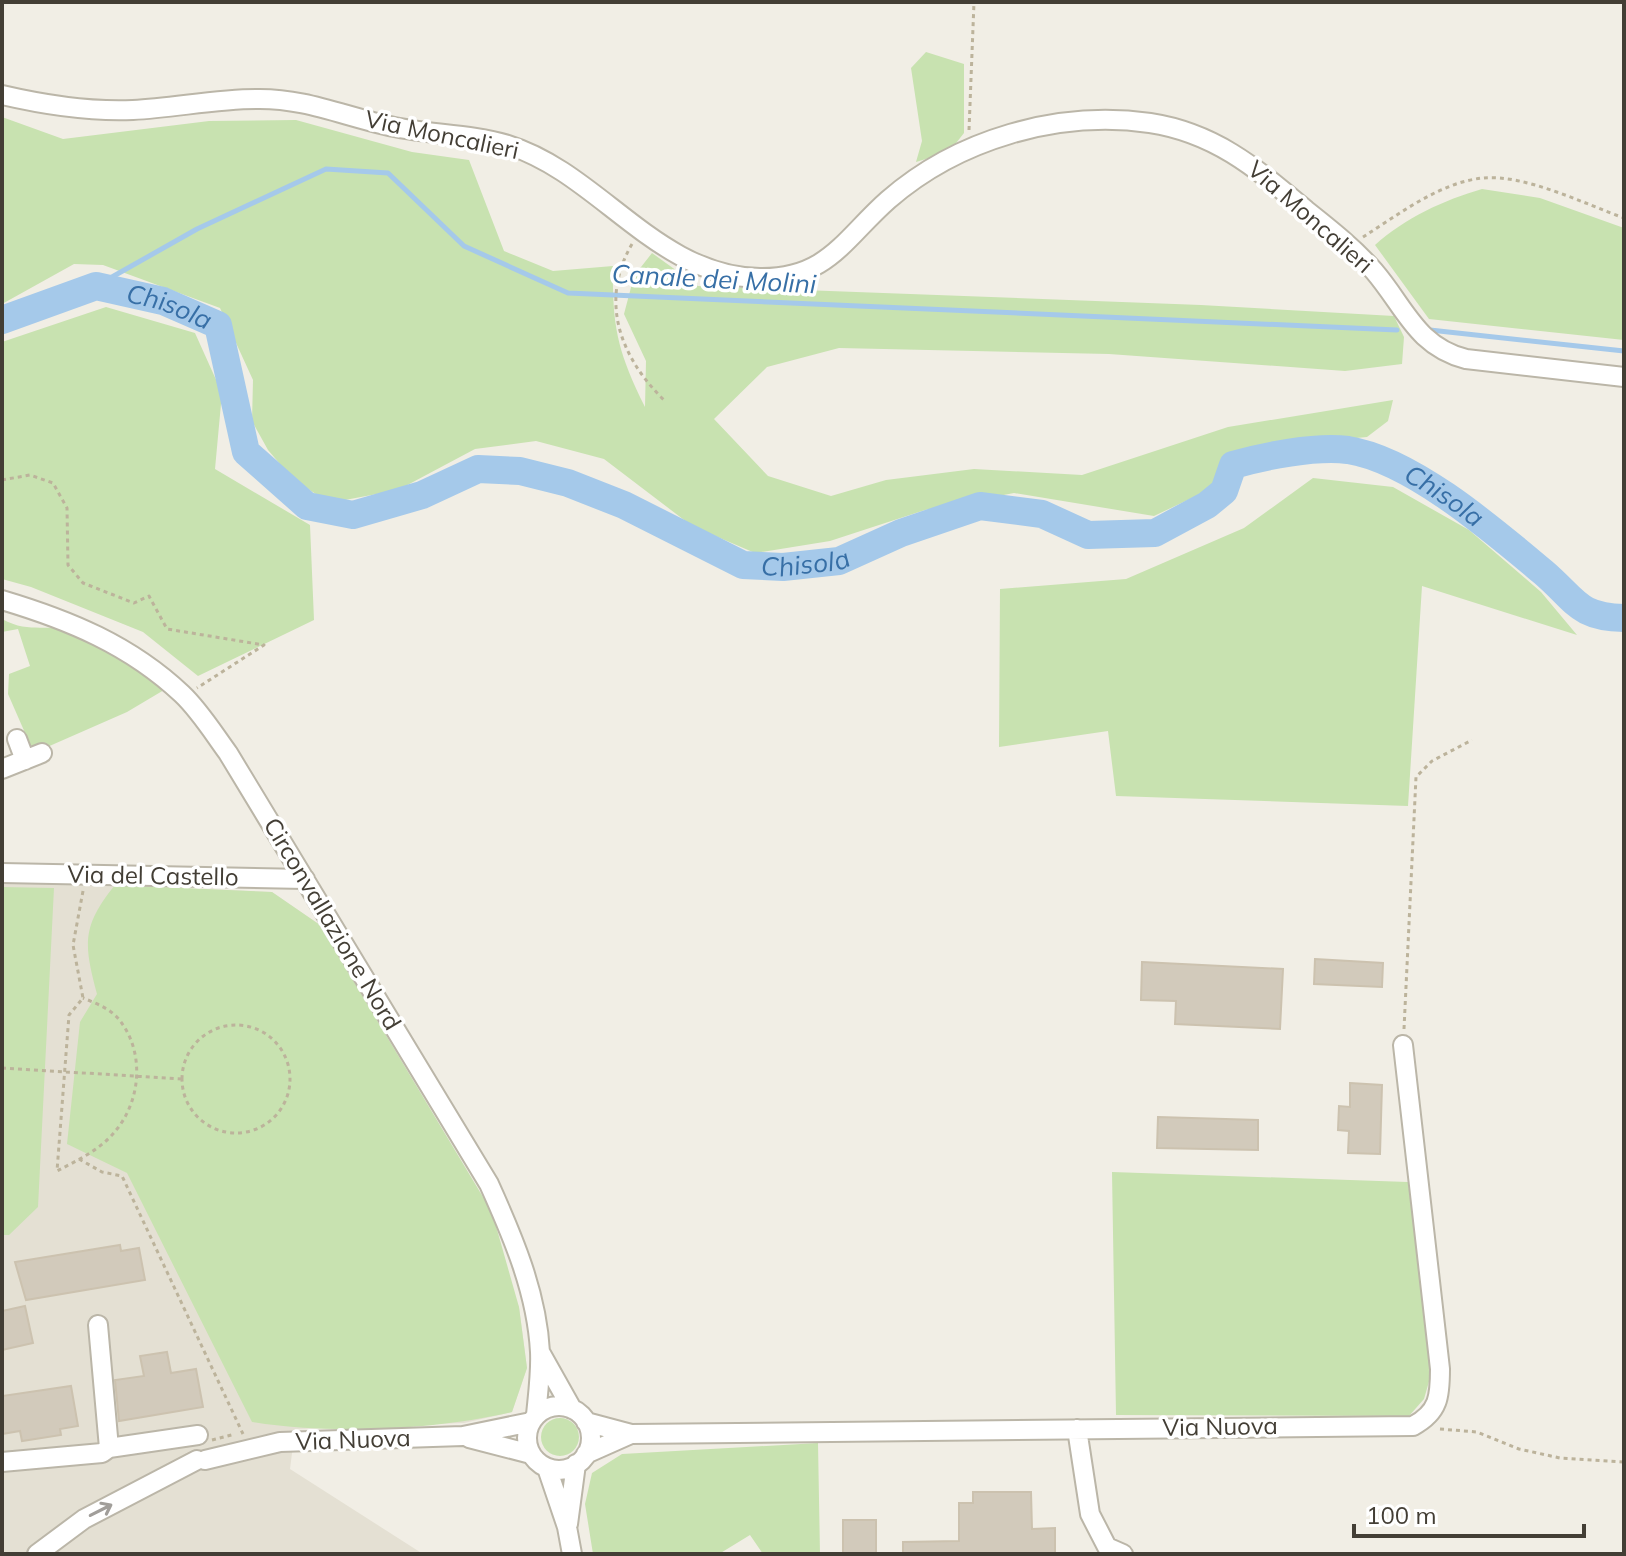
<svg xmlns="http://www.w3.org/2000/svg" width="1626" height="1556" viewBox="0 0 1626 1556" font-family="Mulish,sans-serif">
<rect width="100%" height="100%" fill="#f1eee5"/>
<path fill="#e4e0d3" d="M2,881L272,892L320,925L519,1307L527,1368L512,1412L464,1423L295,1429L290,1469L423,1554H2Z"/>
<path fill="#c8e2b0" d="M926,52L964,64V133L949,152L916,162L922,141L911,68Z
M2,117L63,139L209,121L296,120L412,152L469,160L504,251L553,271L613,266C612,328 618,352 645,407L646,361L624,314L634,276L652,253L698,286L1201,305L1394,316L1404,337L1402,364L1345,371L1109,354L839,348L767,367L714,419L768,476L831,496L886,480L974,469L1082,475L1228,427L1393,400L1388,421L1367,437L1259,447L1229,459L1213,488L1154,516L1014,493L925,510L830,541L755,553L692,526L604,459L536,441L475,449L398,490L329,503L292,478L268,450L252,421L253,380L220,308L103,265L74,264L2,304Z
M1482,189L1540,198L1624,228V340L1429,319L1375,245C1405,218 1444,200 1482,189Z
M106,307L195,333L222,393L215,469L310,525L314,620L198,676L143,632L31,587L2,579V342Z
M1313,478L1393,487L1469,530L1541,592L1577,635L1422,586L1408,806L1116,796L1108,731L999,747L1000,589L1126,579L1244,528Z
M2,619C29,634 45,623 68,631C104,644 135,666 164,690L127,712L29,755L24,744L29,742L8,694L9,674L30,666L18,629L2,632Z
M115,885L272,892L320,925L492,1212L519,1307L527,1368L512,1412C435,1430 330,1435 252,1422L127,1173L67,1144L80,1022L97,994C84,945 81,927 115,885Z
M2,887L54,888L38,1207L9,1235H2Z
M1112,1172L1408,1182L1432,1371L1424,1399L1409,1416L1116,1415Z
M541 1437a19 19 0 1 1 38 0a19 19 0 1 1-38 0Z
M818,1443L820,1554H763L750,1535L719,1554H593L585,1504L592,1473L622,1454Z"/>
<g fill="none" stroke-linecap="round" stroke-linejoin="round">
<path stroke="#a5c9ea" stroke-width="5" d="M96,286L197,229L326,169L388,173L464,246L568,293L1397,330
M1430,330L1624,351"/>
<path stroke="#a5c9ea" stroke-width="28" id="s1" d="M2,320L96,286L163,301L218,325L246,452L307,506L353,515L422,495L478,469L520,471L568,483L624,505L743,565L783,567L839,561L901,533L980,506L1042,514L1088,535L1155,533L1207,505L1224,491L1233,465C1264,456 1315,446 1348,450C1412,460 1494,531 1543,572C1576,600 1577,617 1624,618"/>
</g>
<path fill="#d2cabb" stroke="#ccc2af" stroke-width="2" d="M1315,959L1383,963L1382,987L1314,984Z
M1142,962L1283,969L1280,1029L1175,1024L1176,1001L1141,1000Z
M1350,1083L1382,1085L1380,1154L1348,1153L1349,1131L1338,1130L1339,1106L1350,1107Z
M1158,1117L1258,1120V1150L1157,1148Z
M120,1245L121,1251L139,1248L145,1280L26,1300L15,1262Z
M25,1306L33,1343L2,1350V1311Z
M167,1352L171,1373L196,1369L203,1407L119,1421L115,1380L144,1376L140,1356Z
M71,1386L78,1426L60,1429L61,1435L22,1441L20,1431L2,1434V1396Z
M973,1492H1031L1032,1529L1055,1528V1554H903V1542L959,1541V1503H973Z
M843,1520H876V1554H843Z"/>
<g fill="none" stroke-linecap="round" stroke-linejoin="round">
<defs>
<path id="minor" d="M2,95C45,105 88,112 133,110C174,108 215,99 256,99C303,98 341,115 385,125C425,135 469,133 508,145C599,173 657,277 760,278C827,279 844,239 888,200C958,139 1058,110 1150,123C1216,133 1257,169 1306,210C1330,229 1354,248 1374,271C1405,307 1416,346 1466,359L1624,377
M2,600C69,620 130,645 182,694C200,711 214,734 228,753L489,1184C513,1237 537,1293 540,1352C541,1372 538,1394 536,1415
M17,739L25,760
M2,769L42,753
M2,873L305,879
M98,1325L109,1448
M540,1352L572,1409
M527 1438a32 32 0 1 1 64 0a32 32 0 1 1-64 0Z
M586,1422L631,1434L1413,1426C1439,1412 1440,1396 1440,1369L1403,1045
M1077,1429L1090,1514L1107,1547L1123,1554
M469,1438L531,1454
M586,1454L631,1434
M205,1460L280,1442L463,1436L531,1422
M2,1462L102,1453L109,1448L198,1435
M547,1468L567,1527L572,1554
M568,1524L576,1464
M37,1554L84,1519L197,1460"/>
</defs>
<use href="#minor" stroke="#bbb6a8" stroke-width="22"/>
<path stroke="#bcb39b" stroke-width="3" stroke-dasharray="4 4" stroke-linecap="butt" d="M969,130L974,2
M1363,237C1398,215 1440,182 1483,178C1525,174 1585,204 1624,218
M632,244C599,301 620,357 664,400
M2,480L30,475L53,483L67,508L68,565L83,583L134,603L149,596L167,629L264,645L197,688
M83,891L73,945L83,998L69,1015L57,1171C78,1160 102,1149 117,1129C140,1100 144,1056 123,1025C114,1010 98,1004 83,998
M182 1079a54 54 0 1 1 108 0a54 54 0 1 1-108 0Z
M1404,1029L1416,777L1432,761L1472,740
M2,1068L182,1079
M79,1159L102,1172L122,1176L243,1434
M1440,1429L1477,1432L1519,1449L1560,1458L1624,1462
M212,1440L235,1434"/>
<use href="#minor" stroke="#fff" stroke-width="18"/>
</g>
<defs><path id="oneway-shaft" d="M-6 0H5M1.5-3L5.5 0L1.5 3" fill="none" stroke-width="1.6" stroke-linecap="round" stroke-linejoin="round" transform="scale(2)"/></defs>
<use stroke="#a19e9a" href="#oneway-shaft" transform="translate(101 1510) rotate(-27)"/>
<g text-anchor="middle" stroke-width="7" stroke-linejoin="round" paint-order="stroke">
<g font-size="24" fill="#433e35" stroke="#fff">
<text transform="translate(442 135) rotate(12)" y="8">Via Moncalieri</text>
<text transform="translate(1310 217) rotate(41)" y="8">Via Moncalieri</text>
<text transform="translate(153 876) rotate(1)" y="8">Via del Castello</text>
<text transform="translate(332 924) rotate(59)" y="8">Circonvallazione Nord</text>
<text transform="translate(1220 1427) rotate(-1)" y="8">Via Nuova</text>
<text transform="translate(353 1440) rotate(-2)" y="8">Via Nuova</text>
</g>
<g font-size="26" font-style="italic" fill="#376fa6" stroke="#fff">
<text transform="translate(714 279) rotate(3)" y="9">Canale dei Molini</text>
<text dy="9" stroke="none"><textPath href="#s1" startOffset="176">Chisola</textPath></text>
<text dy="9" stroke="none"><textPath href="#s1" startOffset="1666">Chisola</textPath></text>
<text dy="9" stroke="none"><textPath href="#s1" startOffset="968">Chisola</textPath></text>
</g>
</g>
<rect width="1626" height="1556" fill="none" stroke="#433e35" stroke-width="8"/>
<path d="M1354 1524v12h230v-12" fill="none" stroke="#433e35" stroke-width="4"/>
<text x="1366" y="1524" font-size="24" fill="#433e35" stroke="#ffffff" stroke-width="6" paint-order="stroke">100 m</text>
</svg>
